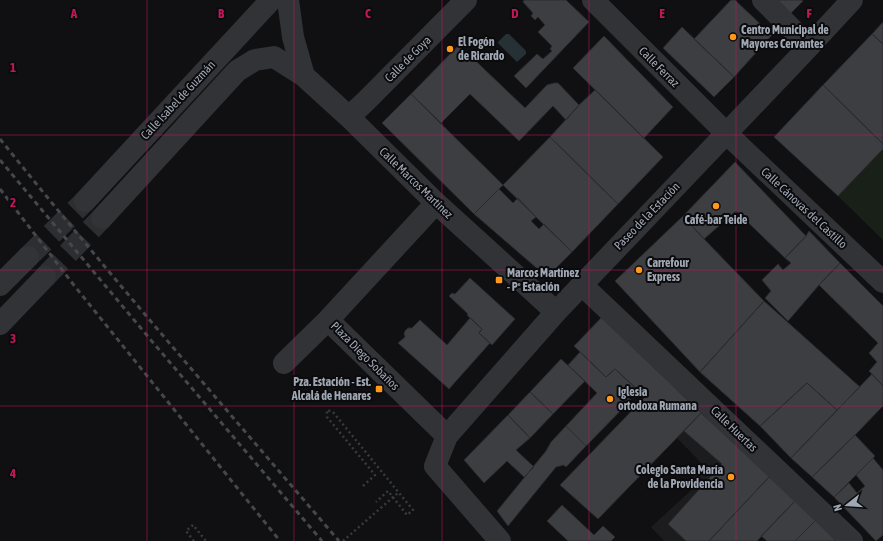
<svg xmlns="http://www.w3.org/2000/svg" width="883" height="541" font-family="'Asap Condensed',sans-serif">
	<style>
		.built { fill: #1c1c1f }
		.green { fill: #182018 }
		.water { fill: #263136 }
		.building { fill: #3c3e42; stroke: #2a2a2e }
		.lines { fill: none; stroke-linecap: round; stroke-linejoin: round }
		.street-tunnel { stroke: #2d2e32; stroke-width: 22; stroke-dasharray: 22 11; stroke-linecap: butt }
		.path { stroke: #373a3e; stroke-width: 2.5; stroke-dasharray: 2 3; stroke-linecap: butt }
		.street { stroke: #313337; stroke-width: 22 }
		.rail { stroke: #44474c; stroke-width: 3; stroke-dasharray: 5 4; stroke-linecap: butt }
		.path-bridge { stroke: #373a3e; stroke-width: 2.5; stroke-dasharray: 2 3; stroke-linecap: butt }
		.grid { fill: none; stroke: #c2185b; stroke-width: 1; stroke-opacity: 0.55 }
		.poi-dot { fill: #ff981b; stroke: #0b0b0d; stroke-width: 1.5 }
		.labels { text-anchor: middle; stroke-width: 4; stroke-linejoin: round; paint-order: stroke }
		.poi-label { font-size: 12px; font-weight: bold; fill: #a0a8b4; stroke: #0b0b0d; text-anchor: start }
		.street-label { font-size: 12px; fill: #a0a8b4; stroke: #0b0b0d }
		.grid-label { font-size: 13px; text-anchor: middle; font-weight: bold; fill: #c2185b; stroke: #0b0b0d; stroke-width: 4; stroke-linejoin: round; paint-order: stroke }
	</style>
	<rect width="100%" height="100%" fill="#101012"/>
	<path class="built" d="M701 413 770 476 709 541H664L651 527 698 484 692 478 704 466 677 438Z"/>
	<path class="green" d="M883 149V240L838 196Z"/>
	<path class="water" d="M506 34H509L526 51V54L517 62 498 43V42Z"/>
	<path class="building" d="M524 0H566L589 22 526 88 514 76 537 54 543 59 552 51 550 49 552 46 538 32 545 25 538 17 535 20 531 16 533 13 523 2Z
		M731 0H735L772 35 734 77 694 39Z
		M774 0H801L803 1 789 15Z
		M883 22V44L872 34Z
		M682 27 734 77 714 97 663 48Z
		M872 34 883 44V144L823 85Z
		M604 36 673 107 644 138 573 68Z
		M459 45 525 108 547 85 554 83H558L579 105 566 120 553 106 519 141 470 94 441 123 411 94Z
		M823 85 883 144V149L838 196 774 137Z
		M595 90 663 157 618 204 550 137 579 105Z
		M411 94 503 185 474 214 382 123Z
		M550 137 618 204 572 252 503 185Z
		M735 162 806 236 785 258 736 211 704 239 683 216Z
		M499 189 513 203 518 198 536 217 531 221 539 229 544 224 572 252 547 277 474 214Z
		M683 216 704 239 764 301 700 372 615 281Z
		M809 231 840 263 819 285 788 321 765 298 771 291 762 280 778 264 783 270 791 263 785 258 806 236Z
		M840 263 883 306V386L869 371 877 362 869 353 878 343 819 285Z
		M470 278 515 319 492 345 479 333 482 329 467 315 468 314 449 296 452 293 455 294Z
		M764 301 860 387 837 410 807 383 760 426 700 372Z
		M602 317 701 413 598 519 560 485 645 397 615 369 606 377 574 346Z
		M470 318 482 329 479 333 490 343 449 389 398 343 405 337 404 334 405 331 408 328H412L420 320 447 345Z
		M580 352 606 377 615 369 636 388 627 397 631 400 586 446 566 426 597 393 568 365Z
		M561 359 585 381 553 414 530 392Z
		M872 374 883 386V406L855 435 812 477 791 458Z
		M807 383 837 410 791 458 760 426Z
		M530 392 553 414 530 438 508 415Z
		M701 413 770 476 709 541H686L668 524 722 464 684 431Z
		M508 415 530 438 516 450 534 467 524 477 507 461 484 483 464 460Z
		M566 426 586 446 566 467 564 465 556 467 508 526 497 511 546 451 551 442Z
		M855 435 875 456 834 497 812 477Z
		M873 458 883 470V535L876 541 834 497 849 483 857 493 865 486 856 475Z
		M770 476 795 501 757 541H709Z
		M795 501 816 520 795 541H767L761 536Z
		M562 505 594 535 603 526 615 537 611 541H568L547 521Z
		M816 520 836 541H795Z"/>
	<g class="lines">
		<path class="street-tunnel" d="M28 257 85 201
			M45 277 102 218"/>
		<path class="path" d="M363 486 375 475 327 417V410L333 412 413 510 407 515 388 491 376 502
			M194 541 186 531 193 525 206 541"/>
		<path class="street" d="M288 0 293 37 304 76
			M593 0 726 133 883 282
			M763 0 809 46
			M349 117 368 99 466 0
			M85 201 271 0
			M102 218 237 71 255 60 274 57 304 76 349 117 436 203 556 312
			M0 285 28 257
			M582 285 852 541
			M328 320 447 436
			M0 324 45 277
			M284 363 328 320 436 203
			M500 541 435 466 447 436 556 312 803 53 852 0"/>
		<path class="rail" d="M0 139C110 276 225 408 339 541
			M0 160 150 339 322 541
			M0 189 73 284 280 541"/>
		<path class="path-bridge" d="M343 541 399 492"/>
	</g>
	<path class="grid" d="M147 0V541M294 0V541M442 0V541M589 0V541M736 0V541M0 135H883M0 270H883M0 406H883"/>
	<g class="poi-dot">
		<circle cx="733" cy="37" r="4"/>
		<circle cx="450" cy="49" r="4"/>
		<circle cx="716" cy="206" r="4"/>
		<circle cx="639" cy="270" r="4"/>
		<rect x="495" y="276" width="8" height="8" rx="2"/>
		<rect x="375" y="385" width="8" height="8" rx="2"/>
		<circle cx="610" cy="399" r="4"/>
		<circle cx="731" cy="477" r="4"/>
	</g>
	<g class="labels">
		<g class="poi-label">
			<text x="741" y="34">Centro Municipal de<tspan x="741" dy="14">Mayores Cervantes</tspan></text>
			<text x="458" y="46">El Fogón<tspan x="458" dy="14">de Ricardo</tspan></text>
			<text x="716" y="224" text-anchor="middle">Café-bar Teide</text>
			<text x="647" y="267">Carrefour<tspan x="647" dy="14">Express</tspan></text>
			<text x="507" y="277">Marcos Martínez<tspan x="507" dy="14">- Pº Estación</tspan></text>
			<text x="371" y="386" text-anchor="end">Pza. Estación - Est.<tspan x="371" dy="14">Alcalá de Henares</tspan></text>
			<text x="618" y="396">Iglesia<tspan x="618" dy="14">ortodoxa Rumana</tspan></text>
			<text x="723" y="474" text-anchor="end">Colegio Santa María<tspan x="723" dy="14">de la Providencia</tspan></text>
		</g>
		<g class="street-label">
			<text transform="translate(408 59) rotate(-45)" y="4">Calle de Goya</text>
			<text transform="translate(659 67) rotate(45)" y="4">Calle Ferraz</text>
			<text transform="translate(178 100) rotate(-47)" y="4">Calle Isabel de Guzmán</text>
			<text transform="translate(416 183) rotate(44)" y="4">Calle Marcos Martínez</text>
			<text transform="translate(804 208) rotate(43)" y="4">Calle Cánovas del Castillo</text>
			<text transform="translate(647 216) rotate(-46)" y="4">Paseo de la Estación</text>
			<text transform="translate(365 356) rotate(45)" y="4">Plaza Diego Sobaños</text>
			<text transform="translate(734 429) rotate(44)" y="4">Calle Huertas</text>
		</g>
	</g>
	<g class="grid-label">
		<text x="74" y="18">A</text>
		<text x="221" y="18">B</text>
		<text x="368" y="18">C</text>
		<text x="515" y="18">D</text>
		<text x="662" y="18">E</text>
		<text x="809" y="18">F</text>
		<text x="13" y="72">1</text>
		<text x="13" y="207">2</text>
		<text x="13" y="343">3</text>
		<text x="13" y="478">4</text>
	</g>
	<g transform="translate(847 505) rotate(253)" stroke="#0b0b0d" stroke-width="3" paint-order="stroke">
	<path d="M0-3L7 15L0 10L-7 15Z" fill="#a0a8b4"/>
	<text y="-6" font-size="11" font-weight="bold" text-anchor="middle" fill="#a0a8b4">N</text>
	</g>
</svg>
